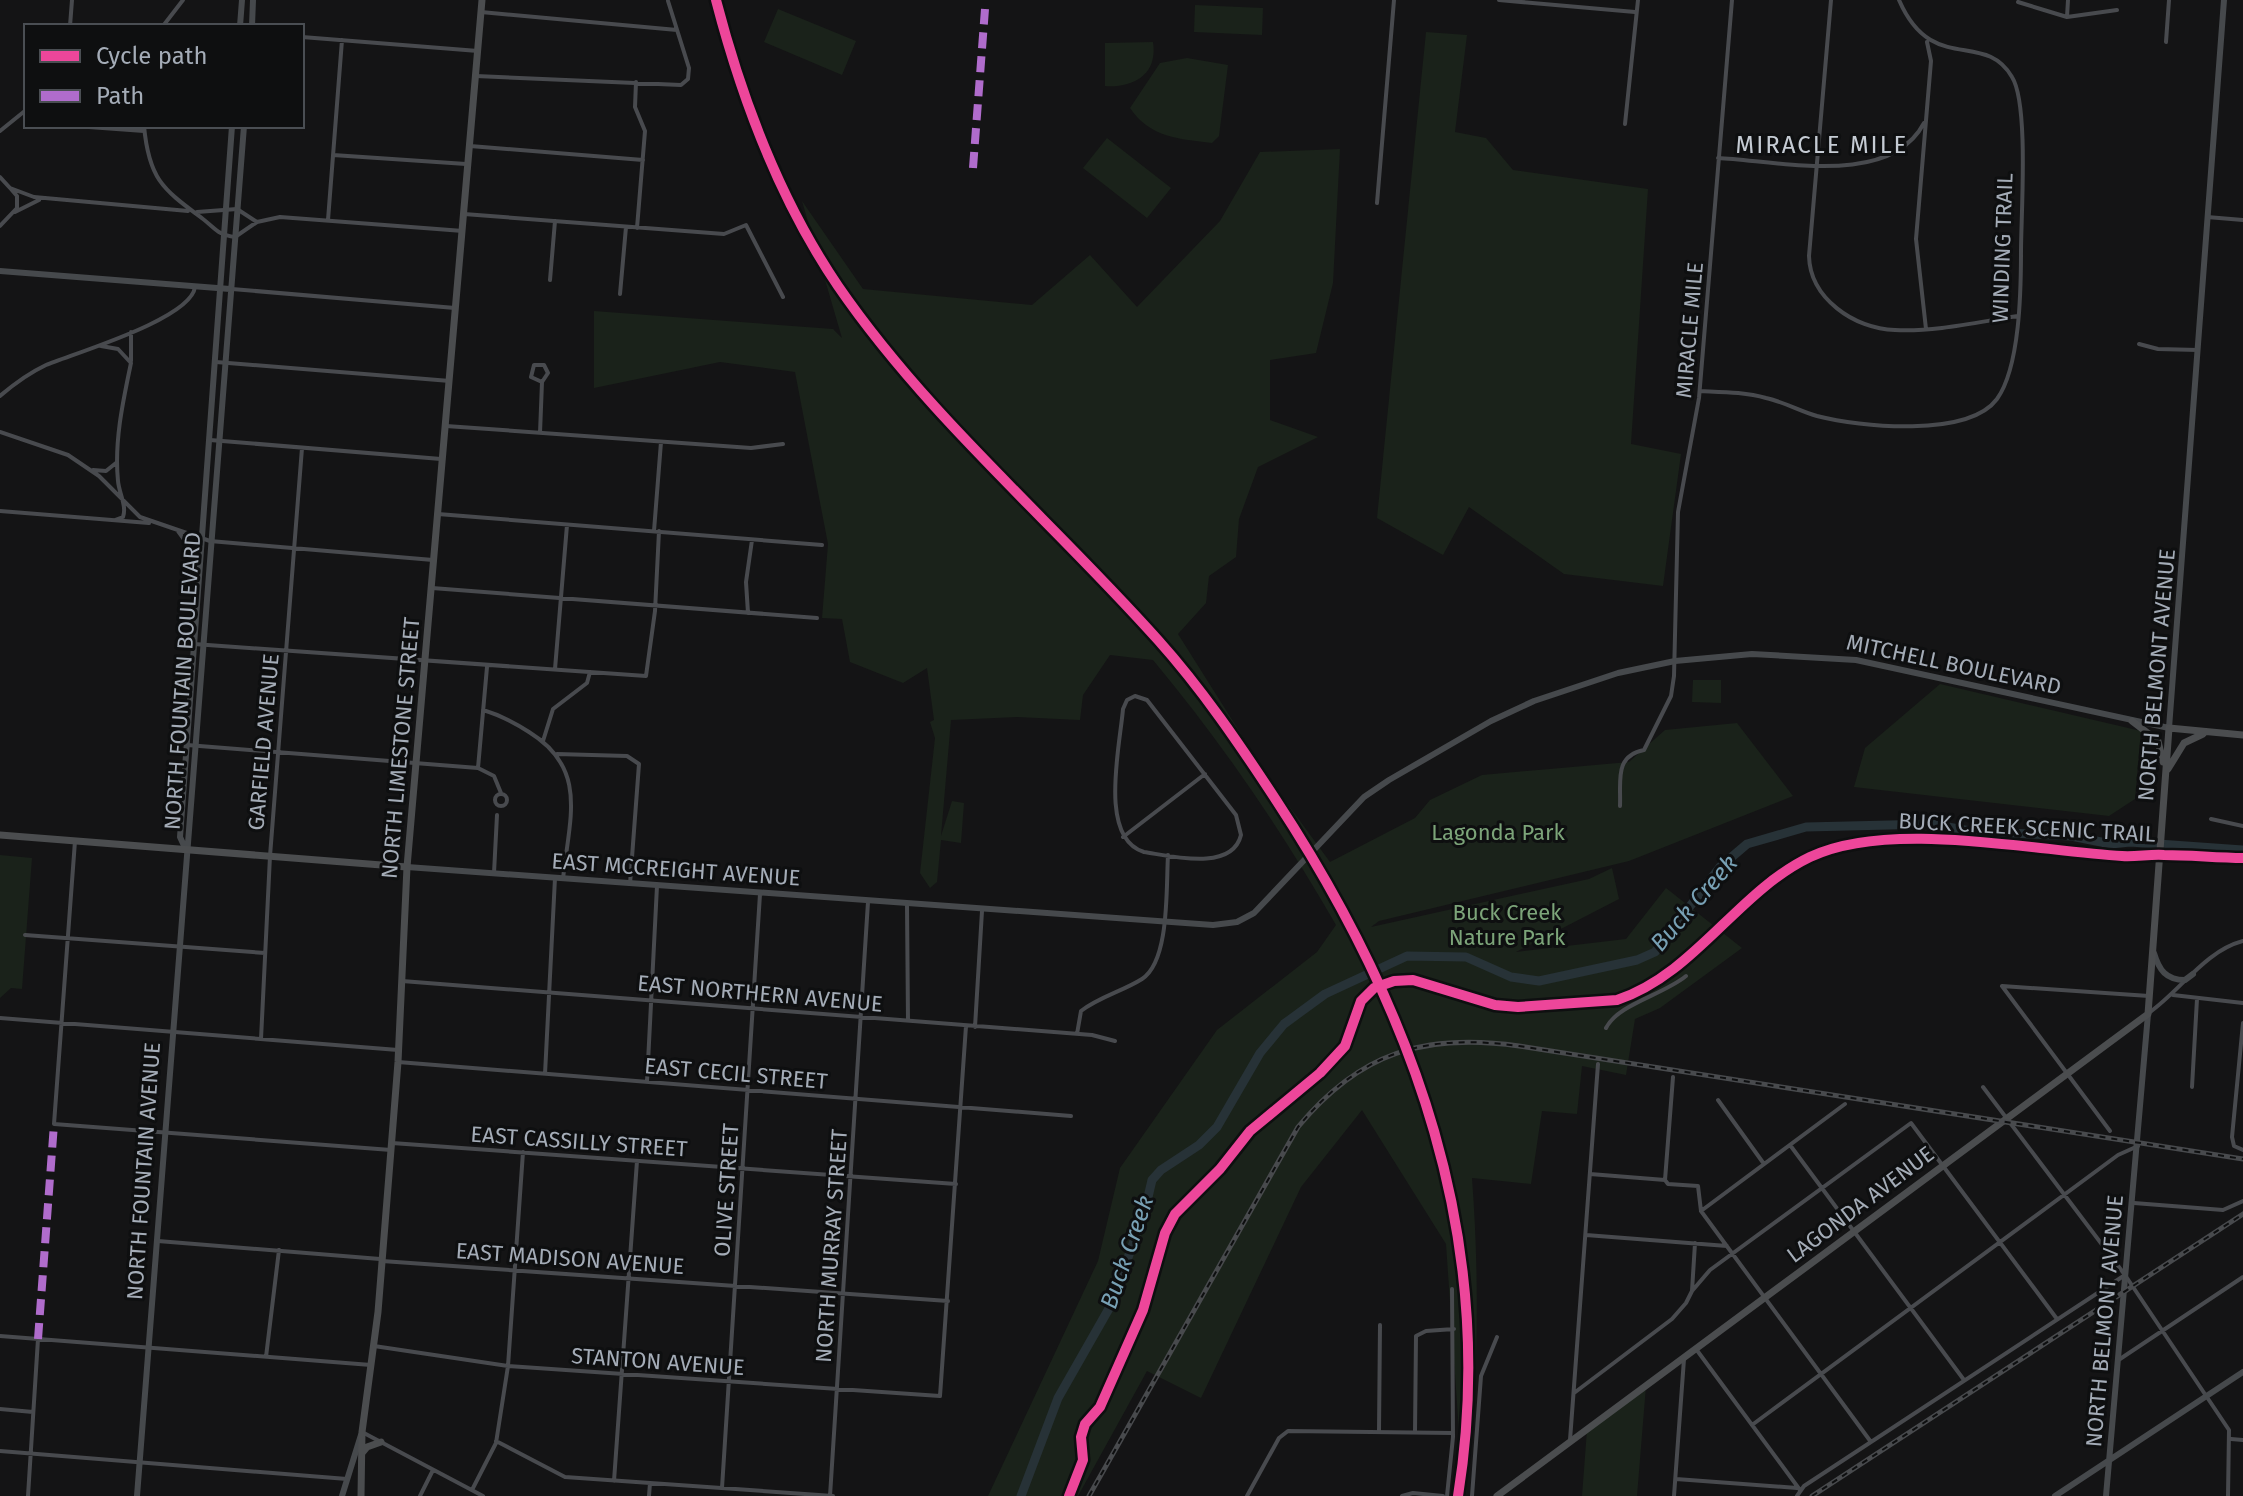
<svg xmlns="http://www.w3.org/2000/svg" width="2243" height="1496" font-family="'Fira Sans',sans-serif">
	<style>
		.green { fill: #1a221a }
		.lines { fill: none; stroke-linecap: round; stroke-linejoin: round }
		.river { stroke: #273237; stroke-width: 9 }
		.street { stroke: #484a4e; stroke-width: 4 }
		.secondary { stroke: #46494c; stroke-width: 6 }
		.primary { stroke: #4b4d4f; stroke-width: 7 }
		.rail-casing { stroke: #484a4d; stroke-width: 5 }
		.rail { stroke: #0e0f10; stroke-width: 2; stroke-dasharray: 6; stroke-linecap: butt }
		.quiet { stroke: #b06ccc; stroke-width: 8; stroke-dasharray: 16 8; stroke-linecap: butt }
		.cycleway-casing { stroke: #0e0f10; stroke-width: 15 }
		.cycleway { stroke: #ed469a; stroke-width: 10 }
		.labels { text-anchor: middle; stroke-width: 6; stroke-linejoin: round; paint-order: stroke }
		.street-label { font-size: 22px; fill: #a4acb7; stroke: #0e0f10 }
		.park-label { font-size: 22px; fill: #7ca479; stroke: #0e0f10 }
		.neighbourhood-label { font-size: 24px; letter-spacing: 2px; fill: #c5cbd3; stroke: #0e0f10 }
		.water-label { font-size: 24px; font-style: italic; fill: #78a1b5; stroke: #0e0f10 }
	</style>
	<rect width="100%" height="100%" fill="#141415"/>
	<path class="green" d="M1195 5 1263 8 1262 35 1194 32Z
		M778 9 856 41 842 75 764 42Z
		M1426 32 1467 35 1455 132 1486 138 1513 170 1648 189 1631 444 1681 454 1663 586 1564 574 1469 507 1443 555 1377 518Z
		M1153 42C1158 74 1134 88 1105 86V43Z
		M1187 58 1228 65 1219 136 1212 143C1180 139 1150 138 1130 108L1160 63Z
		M1107 138 1171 188 1147 218 1083 168Z
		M1340 149 1333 283 1316 353 1270 360V420L1318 437 1258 467 1239 519 1236 557 1209 576 1206 603 1178 634 1270 780 1330 862 1415 818 1430 800 1482 775 1629 762 1665 730 1737 723 1793 796 1629 861 1379 921 1371 927 1589 879 1612 868 1619 899 1516 952 1626 939 1666 888 1742 948 1660 1008 1635 1019 1626 1075 1582 1066 1577 1114 1542 1111 1531 1184 1472 1178C1480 1284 1478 1390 1466 1496H1452L1459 1432 1446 1244 1362 1110 1301 1187 1201 1398 1147 1371 1078 1496H988L1098 1261 1120 1168 1217 1030 1317 952 1336 925C1282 831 1223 744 1153 660L1110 655 1083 695 1080 720 1017 717 951 720 941 836 952 801 964 803 961 843 941 840 937 882 930 888 920 873 935 738 930 722 934 720 927 668 903 683 850 662 842 619 822 618 828 544 795 372 720 362 594 388V311L833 329 842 338 802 201 863 289 1032 305 1090 255 1137 307 1220 221 1260 152Z
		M1693 680H1721V703L1692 702Z
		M1940 684 2141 731 2135 799 2109 816 1854 787 1865 748Z
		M0 855 32 858 22 989 11 988 0 998Z
		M1646 1386 1637 1496H1582L1587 1430Z"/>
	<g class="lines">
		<path class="river" d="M1021 1496 1058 1398 1111 1305 1145 1210 1152 1180 1161 1170 1199 1145 1217 1127 1260 1053 1284 1024 1325 994 1407 956 1466 957 1511 977 1539 981 1637 960 1655 952 1720 867 1747 844 1806 827 1931 824 1970 831 2071 836 2111 844 2130 842 2243 850"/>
		<path class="street" d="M1499 0 1635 12
			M1831 0 1809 256C1810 298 1854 329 1895 330 1935 332 1978 322 2018 316
			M2018 2 2067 17 2117 10
			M481 12 677 30
			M2067 17 2068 0
			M70 26 72 0
			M163 26 183 0
			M302 37 478 51
			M2166 42 2169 0
			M476 76 681 85 688 79 689 68 668 1
			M636 82 635 107 645 131 637 228
			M1625 124 1638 0
			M75 126 144 131
			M144 126C149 180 163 189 203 219 216 229 218 235 235 237L257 222 280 217 463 231
			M0 131 26 110
			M470 146 643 160
			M333 155 466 164
			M1718 158C1779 161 1890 188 1924 123
			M0 177 10 188 34 197 188 211
			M1377 203 1394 0
			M15 212 39 200
			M197 212 237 209 257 222
			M464 214 724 234 746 225 783 297
			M2207 217 2243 220
			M328 220 342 40
			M0 226 17 208V196L11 189
			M550 280 555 221
			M232 289 455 308
			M620 294 626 227
			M1926 329 1916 239 1931 61 1927 42
			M2139 344 2158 349 2198 350
			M101 346 118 349 131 363C123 401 114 442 118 481 119 493 127 506 123 517L115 520
			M131 361V332
			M216 362 450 381
			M1700 391C1722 392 1745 392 1766 398 1784 402 1800 411 1817 416 1860 427 1968 438 1997 399 2020 367 2021 290 2021 251 2021 215 2029 104 2012 77 1984 29 1932 76 1899 0
			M0 396C14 384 29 373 46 365 75 353 191 319 195 287
			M446 426 751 448 783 444
			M0 432 68 455 99 476 140 517 210 541 433 560
			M540 433 542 382 548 373 544 365H534L531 377 542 382
			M210 440 441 459
			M93 470 106 471 116 463
			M0 511 149 523
			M438 514 822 545
			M178 531 198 559
			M654 531 661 442
			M432 588 817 618
			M748 613 746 582 752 540
			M194 644 646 676 655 611 659 531
			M555 669 567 525
			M1135 696 1147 700 1236 815 1241 835C1232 872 1171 856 1144 852 1098 838 1120 746 1123 709L1127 700Z
			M483 710C500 715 515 723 529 732 589 769 569 819 563 879
			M543 741 553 709 587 683 590 672
			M187 745 478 768 494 776 501 793
			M557 754 627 756 639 764 630 884
			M478 768 487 667
			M495 800a6 6 0 1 1 12 0a6 6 0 1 1-12 0Z
			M1620 806C1621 781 1614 756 1644 750L1671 696 1674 676 1678 512 1699 398 1732 0
			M2211 819 2243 826
			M1123 837 1205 774
			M75 841 54 1124 391 1150
			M494 873 497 815
			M907 905 908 1021
			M25 935 265 953
			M402 981 1092 1035 1115 1041
			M2002 986 2110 1131
			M2002 986 2149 996
			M2173 995 2243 1003
			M2150 1012C2181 990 2205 951 2243 941
			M0 1018 398 1050
			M2243 1023 2232 1137 2234 1146 2243 1150
			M975 1027 982 911
			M1606 1028C1618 1004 1663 995 1686 976
			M1077 1034 1081 1011C1099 997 1123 991 1142 979 1170 961 1166 887 1168 855
			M261 1039 270 856 302 448
			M398 1062 1071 1116
			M545 1074 555 878
			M647 1082 657 886
			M1983 1087 2125 1275 2229 1430 2228 1496
			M2192 1087 2197 999
			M1718 1100 1764 1164
			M392 1143 956 1184
			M1790 1145 1964 1380
			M1590 1174 1665 1180 1668 1184 1698 1186 1701 1211 1871 1442
			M1665 1180 1673 1077
			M2134 1203 2223 1210 2243 1201
			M1701 1211 1845 1104
			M1586 1235 1727 1246
			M158 1241 380 1259
			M382 1261 948 1301
			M1692 1291 1710 1270 1911 1123 2057 1319
			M0 1336 371 1365
			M374 1346 508 1366 940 1396 966 1026
			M1696 1349 1800 1490
			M266 1357 279 1250
			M2120 1359 2243 1277
			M1574 1393 1672 1319 1686 1303 1692 1291 1695 1243
			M0 1409 33 1412
			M1752 1425 2118 1155 2138 1146
			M1379 1431 1380 1325
			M362 1432 483 1496
			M1415 1432 1416 1336 1426 1331 1454 1329
			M2231 1439 2243 1440
			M1570 1440 1598 1064
			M496 1441 565 1477 833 1496
			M0 1451 347 1479
			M1676 1479 1797 1488
			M614 1481 637 1161
			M722 1488 760 894
			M472 1490 496 1443 508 1366 523 1152
			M28 1496 38 1339
			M420 1496 433 1470
			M649 1496 650 1483
			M830 1496 868 902
			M1247 1496 1279 1438 1288 1431 1453 1433
			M1402 1496 1413 1493 1443 1496
			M1447 1496 1453 1437 1452 1289
			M1472 1496 1481 1376 1497 1337
			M1674 1496 1684 1359
			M1797 1496 1804 1486 2125 1275"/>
		<path class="secondary" d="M240 26 242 0
			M252 26 253 0
			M0 271 230 289
			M186 850 180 837 232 126
			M407 867 1213 925 1237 922 1254 913 1364 797 1389 780 1491 721 1534 701 1618 673 1675 661 1752 654 1856 660 2169 728 2224 0
			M2154 953C2159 970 2166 980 2185 980L2193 974
			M137 1496 244 126
			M342 1496 361 1435
			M2055 1496 2243 1372
			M2106 1496 2148 1014"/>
		<path class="primary" d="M2132 721 2158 741 2163 762
			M2168 769 2184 743 2203 734
			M0 835 407 867
			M362 1453 367 1447 381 1442
			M361 1496 362 1432 378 1312 398 1062 407 867 482 0
			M1497 1496 2148 1014 2169 728 2243 735"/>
		<defs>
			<path id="rail" d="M1089 1496 1298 1127C1360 1052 1424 1033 1519 1046L2243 1159
				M1812 1496 2243 1214"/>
		</defs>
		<use href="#rail" class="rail-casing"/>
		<use href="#rail" class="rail"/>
		<path class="quiet" d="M973 168 985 9
			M38 1339 54 1124"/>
		<defs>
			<path id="cycleway" d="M716 0C742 100 779 199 838 286 928 417 1052 521 1158 640 1202 689 1240 745 1276 800 1414 1010 1499 1242 1458 1496
				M1069 1496 1083 1460 1081 1437 1085 1424 1100 1407 1143 1310 1165 1233 1175 1214 1220 1169 1250 1131 1320 1073 1345 1046 1361 1001 1374 988 1394 981 1413 980 1495 1005 1518 1007 1617 1000C1695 974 1737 892 1810 857 1889 819 2035 851 2122 856 2136 857 2150 854 2164 855 2191 855 2217 858 2243 858"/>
		</defs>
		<use href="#cycleway" class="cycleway-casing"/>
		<use href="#cycleway" class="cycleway"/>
	</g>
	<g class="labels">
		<g class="street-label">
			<text transform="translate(2002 248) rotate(-88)" y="8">WINDING TRAIL</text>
			<text transform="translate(1689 330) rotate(-85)" y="8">MIRACLE MILE</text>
			<text transform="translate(1954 664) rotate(12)" y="8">MITCHELL BOULEVARD</text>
			<text transform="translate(2156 675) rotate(-85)" y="8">NORTH BELMONT AVENUE</text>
			<text transform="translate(182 681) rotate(-86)" y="8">NORTH FOUNTAIN BOULEVARD</text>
			<text transform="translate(263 742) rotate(-85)" y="8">GARFIELD AVENUE</text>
			<text transform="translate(400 748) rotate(-85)" y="8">NORTH LIMESTONE STREET</text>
			<text transform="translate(2027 827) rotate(3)" y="8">BUCK CREEK SCENIC TRAIL</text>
			<text transform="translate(676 869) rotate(4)" y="8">EAST MCCREIGHT AVENUE</text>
			<text transform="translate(760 993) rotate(5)" y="8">EAST NORTHERN AVENUE</text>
			<text transform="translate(736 1073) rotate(5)" y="8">EAST CECIL STREET</text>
			<text transform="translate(579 1141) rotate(4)" y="8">EAST CASSILLY STREET</text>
			<text transform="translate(143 1171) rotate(-86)" y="8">NORTH FOUNTAIN AVENUE</text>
			<text transform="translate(726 1190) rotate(-86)" y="8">OLIVE STREET</text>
			<text transform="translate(1860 1204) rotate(-37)" y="8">LAGONDA AVENUE</text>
			<text transform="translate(831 1246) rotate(-86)" y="8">NORTH MURRAY STREET</text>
			<text transform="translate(570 1258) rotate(4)" y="8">EAST MADISON AVENUE</text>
			<text transform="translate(2104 1321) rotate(-85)" y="8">NORTH BELMONT AVENUE</text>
			<text transform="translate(658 1361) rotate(4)" y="8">STANTON AVENUE</text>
		</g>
		<g class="park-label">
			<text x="1498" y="840">Lagonda Park</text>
			<text x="1507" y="920">Buck Creek<tspan x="1507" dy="25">Nature Park</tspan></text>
		</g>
		<g class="neighbourhood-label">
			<text x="1822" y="153">MIRACLE MILE</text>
		</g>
		<g class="water-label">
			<text transform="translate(1694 903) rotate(-49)" y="8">Buck Creek</text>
			<text transform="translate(1127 1252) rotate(-71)" y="8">Buck Creek</text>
		</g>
	</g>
	<rect x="24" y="24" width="280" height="104" fill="#0e0f10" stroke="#4a4e53" stroke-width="2"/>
	<rect x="40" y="50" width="40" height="12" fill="#ed469a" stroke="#4a4e53" stroke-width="2"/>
	<text x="96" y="64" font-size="24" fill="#a4acb7">Cycle path</text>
	<rect x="40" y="90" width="40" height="12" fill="#b06ccc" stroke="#4a4e53" stroke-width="2"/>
	<text x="96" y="104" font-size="24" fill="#a4acb7">Path</text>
</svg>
